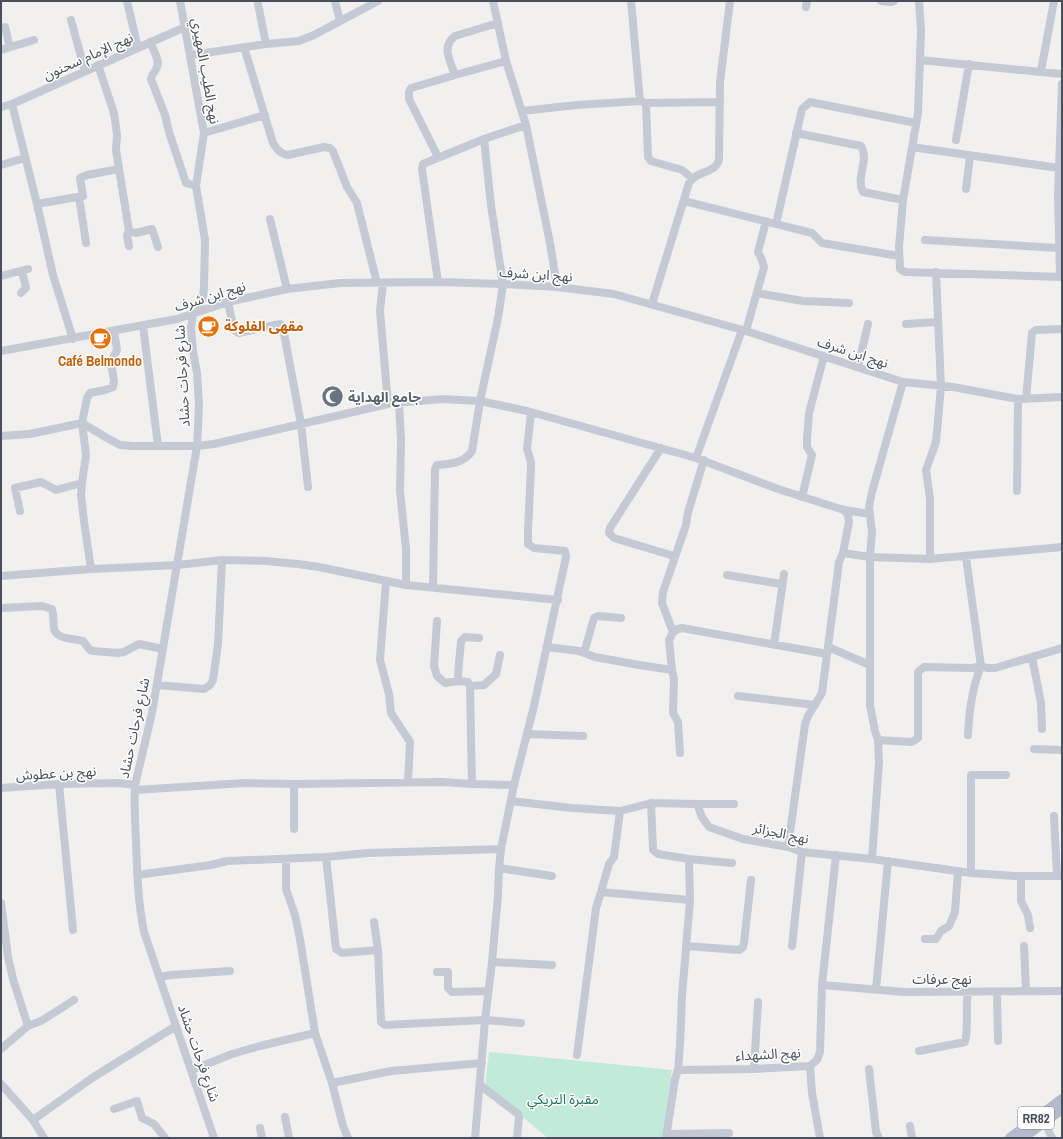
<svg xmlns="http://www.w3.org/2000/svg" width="1063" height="1139" font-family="'Archivo Narrow','Noto Sans Arabic',sans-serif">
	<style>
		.green { fill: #c2ead9 }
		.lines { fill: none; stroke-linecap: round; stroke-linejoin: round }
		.minor { stroke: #c4c9d3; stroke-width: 8 }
		.major { stroke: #b2bacb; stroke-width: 10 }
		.labels { text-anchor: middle; stroke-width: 3; stroke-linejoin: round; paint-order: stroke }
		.shield { fill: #fff; stroke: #80848c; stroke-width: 1 }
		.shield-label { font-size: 13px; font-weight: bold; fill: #494f5b }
		.street-label { font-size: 14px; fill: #494f5b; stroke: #fff }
		.food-label { font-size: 14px; font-weight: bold; fill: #c56008; stroke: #fff; text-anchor: start }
		.worship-label { font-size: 14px; font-weight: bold; fill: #5b616d; stroke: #fff; text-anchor: start }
		.park-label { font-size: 14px; fill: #21755a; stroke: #fff }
	</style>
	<rect width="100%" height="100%" fill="#f1f0ef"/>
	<path class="green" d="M489 1052 672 1070 663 1138H548L485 1086Z"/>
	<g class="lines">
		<path class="minor" d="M127 1 138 48
			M180 1 204 133 196 186 205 240 204 287 203 297 198 311
			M335 1 340 21
			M493 1 506 61 526 125 550 243 557 287
			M631 1 640 101
			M881 1 891 2 894 1
			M919 1 921 31 918 113 903 200 899 247 900 269 905 272 1062 277
			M258 4 266 44
			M806 7 807 1
			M71 20 85 71
			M5 27 10 47
			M150 42C153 49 160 60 157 67 155 72 152 73 151 79L165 115 169 132 186 183 196 186
			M244 47 273 143C277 149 280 154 288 155L324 147 330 148 333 151 347 187 357 203 377 283
			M1 50 34 40
			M191 55 266 44 299 41 314 35 378 1
			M920 60 1062 74
			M98 65 114 113 117 135 116 150 129 231 136 233 152 229 158 247
			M1041 71 1054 1
			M455 75C450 60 441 47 455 36L498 23
			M646 103 648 157 651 161 682 170 692 178
			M12 104 37 204
			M1 107 12 104 185 27
			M522 111 577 105 640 101 646 103 720 102
			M204 133 265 115
			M796 133 861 146C870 161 855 177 863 192L903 200
			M484 139 491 205 503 284 498 318 480 401 527 411 696 458 778 489 844 510 870 514
			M956 140 969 64
			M912 147 1059 168
			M438 157 409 99V92L411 88 455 75 506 61
			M1 165 25 158
			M966 189 970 156
			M79 197 86 243
			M684 201 812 233 822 243 899 256
			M270 219 287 289
			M776 224 802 109 810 102 916 123
			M925 240 1059 248
			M129 246 127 235 129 231
			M1 276 28 269
			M1060 276 1058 195 1062 84
			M438 282 422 169 423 164 484 139 526 125
			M383 283 380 311 388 404 214 444 197 446H132L120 445 107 438 82 423 86 455 82 483 81 495 84 521 91 569 178 565 222 560 266 561 298 564 319 567 406 585V549L400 491 401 440 399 403
			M21 293 26 288 22 271
			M757 293 803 301 849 303
			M228 302 234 330 239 333 280 324 283 328 301 424 308 487
			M652 304 689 183C697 170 715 174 719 160L720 82 730 1
			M193 314 191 328 193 351 197 373 199 406 197 446 152 713 135 785C134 804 135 822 136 841 137 872 138 902 144 932L214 1138
			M906 324 937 322
			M143 326 158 446
			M746 331 764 267 762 260 758 252 766 221
			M73 339 53 275 37 204 83 196 80 178 87 175 119 169
			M1 351 177 319 228 302 287 289 340 283 438 282 503 284 557 287 614 294 746 331 903 382 953 387 1018 399 1062 397
			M858 367 868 324
			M1026 399 1032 333 1036 330 1062 329
			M394 403 443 399 480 401 472 451C464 463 451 464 437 465L435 469 433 587
			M1 436 30 434 82 423 87 398 90 393 105 390 113 387 114 381 111 362 117 350 114 331
			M661 448 610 528 609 533 614 538 674 556
			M696 458 742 330
			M1017 491 1018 399
			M802 497 812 455 807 447V440L809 413 824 356
			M20 511 15 488 41 482 56 490 82 483
			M843 553 870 557 930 559 1062 547
			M966 557 981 666C972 688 969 711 968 735
			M930 559V499L926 470 936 442 941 387 936 272
			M727 575 781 584
			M1 576 91 569
			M386 581 380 660 389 694 391 713 410 742 408 782
			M406 585 558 600
			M1 608 42 606 52 609C54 616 53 622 54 629 57 640 74 638 83 641L90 650 94 651 118 653 124 652 139 644 163 649
			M437 621 434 666 437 676 445 683 459 681 468 682 470 686 472 784
			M673 632 662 603 663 592 686 525 688 512 704 460
			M774 645 784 574
			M547 647 579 651 595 657 639 665 672 670
			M828 647 870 665
			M584 653 594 618 598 616 621 618
			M1032 657 1041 703 1042 729
			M459 681 458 675 461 641 465 637 479 638
			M157 685 204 689 210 685 213 680 218 644 222 560
			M470 686 484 685 496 674 500 655
			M738 696 815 705
			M527 734 583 736
			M878 740 912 742 918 738V672L924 667 973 668 981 666 987 668H995L1062 648
			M1034 749 1062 750
			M680 753 678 722 673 713 674 679 672 670 669 640 673 632 678 629 682 628 827 654
			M59 784 73 930
			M1 788 59 784 119 783 135 785
			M135 790 244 783 294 784 442 782 472 784 514 785
			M511 801 572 808 620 811 651 803 697 804 702 817 709 827 743 839 788 847 802 852 872 859 971 873 1015 876H1062
			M651 803 653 850 658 854 689 859 690 900
			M697 804H734
			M1054 816 1057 876
			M294 829V784
			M788 847 805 724 808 716 822 693 839 562 843 553 849 522 848 515 844 510
			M326 857 336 949 342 953 378 950
			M286 859V889L295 915 300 939 315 1033 332 1083 343 1126 348 1138
			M689 859 732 863
			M872 859 879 762 878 740 875 731 870 705V557L872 532 869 507 872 492 903 382
			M499 868 552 876
			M971 873V775H1006
			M137 875 211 865 227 861 326 857 368 853 501 849
			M1021 876V901L1028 915 1030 928
			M601 892 609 864 614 857 620 811
			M1 903 8 957 13 979 28 1026
			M374 922 378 950 381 1022 385 1025 485 1020 521 1023
			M925 939H936L941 931 949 926 955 912 958 871
			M686 946 739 950 743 947 744 943 751 880
			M792 946 802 852
			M1024 946 1026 991
			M492 962 552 965
			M437 972H448V988L452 992 488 991
			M159 977 171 975 230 971
			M822 985 904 992 1062 991
			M876 989 888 861
			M997 993 998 1041
			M1 1049 28 1026 41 1021 74 1000
			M919 1051 965 1042C969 1026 965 1009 968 993
			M577 1055 596 908 601 892 690 900 682 996 680 1045 678 1070
			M810 1066 812 1093 820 1138
			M754 1069 758 1002
			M869 1069 876 1132 879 1138
			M192 1070 232 1054 260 1046 315 1033
			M332 1083 391 1071 482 1063
			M1 1084 33 1120 44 1138
			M480 1085 518 1114 519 1117 517 1138
			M114 1109 137 1101 142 1118 154 1124 165 1138
			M285 1117 289 1138
			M1042 1117 1052 1138
			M33 1120 92 1078 176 1026
			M910 1126 912 1138
			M260 1128 262 1138
			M667 1134 729 1133
			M475 1138 485 1020 492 962 498 896 499 868 501 849 514 785 534 706 566 557 565 551 534 548 528 544V531L531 467V462L527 449 531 413
			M666 1138 675 1079 678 1070 754 1069 810 1066 817 1060 820 1052 822 985 836 855"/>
		<path class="major" d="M1010 1138 1062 1099
			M1023 1138 1062 1109"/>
	</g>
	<defs>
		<symbol id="cafe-disc" viewBox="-11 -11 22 22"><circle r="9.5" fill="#e8710a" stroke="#fff"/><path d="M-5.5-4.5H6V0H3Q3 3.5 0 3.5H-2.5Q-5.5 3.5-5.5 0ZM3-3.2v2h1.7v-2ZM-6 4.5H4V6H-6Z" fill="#fff"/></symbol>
		<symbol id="mosque-disc" viewBox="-11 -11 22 22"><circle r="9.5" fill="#6b7280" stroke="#fff"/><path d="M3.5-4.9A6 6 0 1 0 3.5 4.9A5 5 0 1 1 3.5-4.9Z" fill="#fff"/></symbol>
	</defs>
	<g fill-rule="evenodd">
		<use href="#cafe-disc" x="196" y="314" width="25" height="25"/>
		<use href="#cafe-disc" x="88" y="326" width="25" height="25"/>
		<use href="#mosque-disc" x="320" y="384" width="25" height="25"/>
	</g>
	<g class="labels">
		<rect class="shield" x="1018" y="1107" width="36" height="22" rx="3"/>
		<g class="shield-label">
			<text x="1036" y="1123">RR82</text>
		</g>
		<g class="street-label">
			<text transform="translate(88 56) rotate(-24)" y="5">نهج الإمام سحنون</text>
			<text transform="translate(206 71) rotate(80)" y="5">نهج الطيب المهيري</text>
			<text transform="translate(536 274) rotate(4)" y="5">نهج ابن شرف</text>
			<text transform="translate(210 296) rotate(-17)" y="5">نهج ابن شرف</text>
			<text transform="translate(853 352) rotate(18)" y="5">نهج ابن شرف</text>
			<text transform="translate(182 376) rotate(-93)" y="5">شارع فرحات حشاد</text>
			<text transform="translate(134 728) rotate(-78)" y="5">شارع فرحات حشاد</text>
			<text transform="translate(56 773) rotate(-3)" y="5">نهج بن عطوش</text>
			<text transform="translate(781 833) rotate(12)" y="5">نهج الجزائر</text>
			<text x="942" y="984">نهج عرفات</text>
			<text transform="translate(199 1053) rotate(71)" y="5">شارع فرحات حشاد</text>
			<text transform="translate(768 1054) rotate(-3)" y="5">نهج الشهداء</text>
		</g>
		<g class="food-label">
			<text x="224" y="331">مقهى الفلوكة</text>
			<text x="100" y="366" text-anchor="middle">Café Belmondo</text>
		</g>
		<g class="worship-label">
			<text x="348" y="402">جامع الهداية</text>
		</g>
		<g class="park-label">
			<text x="563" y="1104">مقبرة التريكي</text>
		</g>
	</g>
	<rect width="1063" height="1139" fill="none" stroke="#494f5b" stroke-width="4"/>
</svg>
